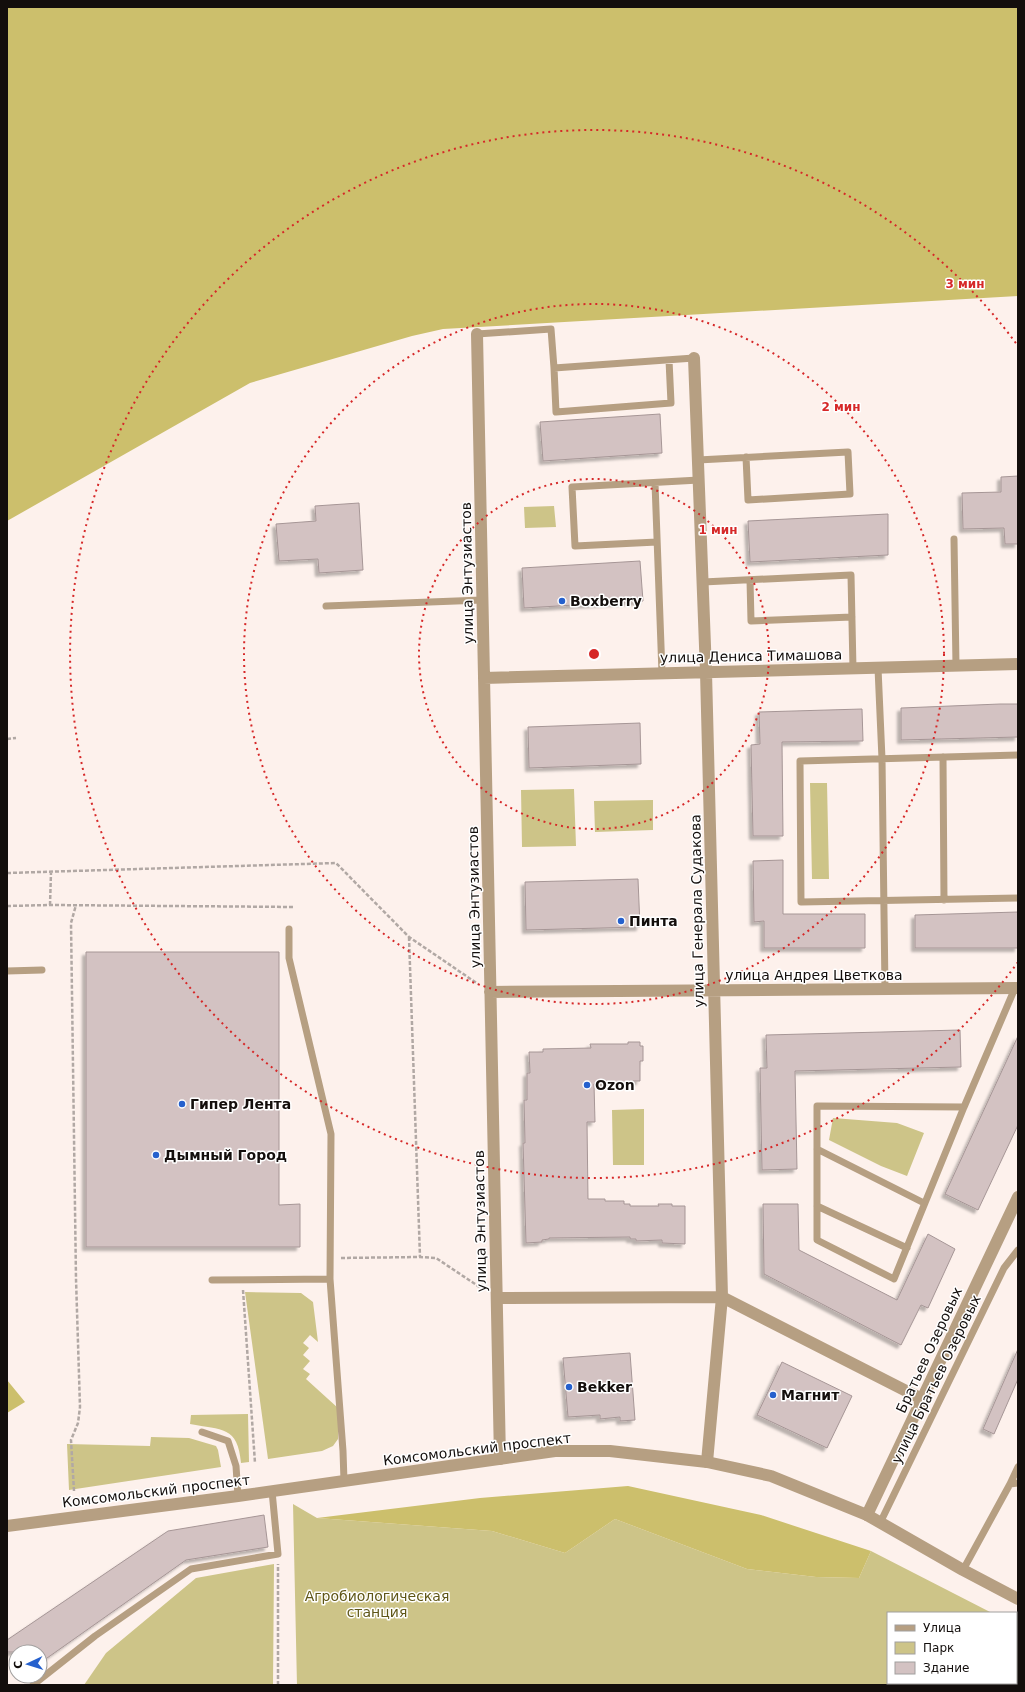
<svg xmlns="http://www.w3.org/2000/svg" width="1025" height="1692" font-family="'DejaVu Sans',sans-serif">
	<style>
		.green { fill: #cdc488 }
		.forest { fill: #ccbf6c }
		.building { fill: #d3c2c2; stroke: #a69696; filter: url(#shadow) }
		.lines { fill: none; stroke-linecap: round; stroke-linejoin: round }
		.path { stroke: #b1a8a4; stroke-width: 2.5; stroke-dasharray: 4 2; stroke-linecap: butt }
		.service { stroke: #b69f82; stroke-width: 7 }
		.minor { stroke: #b69f82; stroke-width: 12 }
		.tertiary { stroke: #b69f82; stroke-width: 12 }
		.ring { fill: none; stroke: #d62828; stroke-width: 2; stroke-dasharray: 2 4 }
		.poi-dot { fill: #2560cd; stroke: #fff; stroke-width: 1.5 }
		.labels { text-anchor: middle; stroke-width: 3; stroke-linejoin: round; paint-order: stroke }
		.street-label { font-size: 14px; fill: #130e0c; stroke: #fff }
		.poi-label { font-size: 14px; font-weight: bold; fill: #130e0c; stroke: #fff; text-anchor: start }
		.park-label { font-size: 14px; fill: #5f5617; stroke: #fff }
		.centre { fill: #d62828; stroke: #fff; stroke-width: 2 }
		.ring-label { font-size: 12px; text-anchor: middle; font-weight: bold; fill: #d62828; stroke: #fff; stroke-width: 3; stroke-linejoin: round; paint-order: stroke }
	</style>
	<defs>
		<filter id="shadow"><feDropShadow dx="-3.5" dy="3.5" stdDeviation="1" flood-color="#0004"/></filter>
	</defs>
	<rect width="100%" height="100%" fill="#fdf1ec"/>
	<path class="green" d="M554 506 556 527 525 528 524 507Z
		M810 783H827L829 879H812Z
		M574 789 576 846 522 847 521 790Z
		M653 800V830L595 832 594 801Z
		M644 1109V1165H613L612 1110Z
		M833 1118 897 1123 924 1133 907 1176 881 1166 829 1140Z
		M245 1292 301 1293 313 1302 318 1342 310 1335 303 1343 309 1348 303 1355 310 1361 303 1369 310 1374 306 1379 338 1408V1439L333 1446 322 1451 268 1459Z
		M248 1414 249 1462 241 1463C238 1426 222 1430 190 1424L191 1415Z
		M151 1437 189 1438 216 1446 218 1450 221 1467 69 1490 67 1444 150 1446Z
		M293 1504 317 1518 492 1531 565 1553 615 1519 747 1569 816 1577 859 1578 871 1551 992 1613H888V1683H1016V1625L1018 1626V1685H297Z
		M274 1564 273 1685H84L106 1653 196 1578Z"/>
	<path class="forest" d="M7 7H1018V296L443 329 412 336 250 383 7 521Z
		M7 1380 25 1402 7 1413Z
		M628 1486 761 1515 871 1551 859 1578 816 1577 747 1569 615 1519 565 1553 492 1531 317 1518 480 1498Z"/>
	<path class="building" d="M660 414 662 453 543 461 540 422Z
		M1018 476V544H1005L1004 528 963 529 962 493 1001 492V477Z
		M359 503 363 570 319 573 318 559 279 561 276 524 316 521 315 506Z
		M888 514V555L750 562 748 521Z
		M640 561 643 601 524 608 522 568Z
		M1000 704H1018V737L901 740V708Z
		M862 709 863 741 782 742 783 836H753L751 745 760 744 759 712Z
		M640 723 641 764 529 768 528 727Z
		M783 860V914H865V948H764V921L754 922 753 861Z
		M638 879 640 927 526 930 525 882Z
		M1018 912V948H915V915Z
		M86 952H279V1205L300 1204V1247H86Z
		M960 1030 961 1067 795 1071 797 1169 762 1170 760 1068H767L766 1035Z
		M1018 1036V1125L978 1210 945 1194Z
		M628 1042H640V1046H643V1061H640V1081H633V1084H594L595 1122H587L588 1199H605V1201H624V1204H630V1206H659L658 1204H672V1206H685V1244L662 1243V1240L636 1241V1239H630V1237L549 1238V1239L542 1240V1242L526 1243 523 1143H525L524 1100H527V1073H530L529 1052H543V1049L591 1048 590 1044H628Z
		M763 1204H798L799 1250 897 1300 928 1234 955 1249 928 1308 921 1305 901 1345 764 1274Z
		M1018 1349V1379L994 1434 983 1429Z
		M630 1353 635 1420 620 1421V1417L600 1419V1415L568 1417 563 1358Z
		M782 1362 852 1396 827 1448 757 1415Z
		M264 1515 268 1547 186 1560 40 1663V1652H7V1640L168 1531Z"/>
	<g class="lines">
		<path class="path" d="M7 739 16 738
			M7 873 336 863 409 937 478 984
			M50 905 51 872
			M7 906 50 905 293 907
			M409 937 420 1257
			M341 1258 420 1257 436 1258 484 1290
			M243 1290 255 1463
			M74 1491 71 1440 78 1423 80 1407 76 1279 71 923 76 905
			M278 1685V1564"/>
		<path class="service" d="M477 334 551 329 554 368 694 358
			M554 368 556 412 671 403 669 360
			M698 460 848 452 850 494 748 500 746 457
			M655 483 662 673
			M954 539 956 666
			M657 542 575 546 572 487 699 480
			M750 580 751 621 852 617
			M703 582 851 575 853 669
			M326 606 482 600
			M878 668 882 759 885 989
			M1018 755 800 761 801 902 1018 898
			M943 757 944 900
			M289 929V958L331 1134 330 1279 343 1451 344 1481
			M7 971 42 970
			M964 1107 894 1279 817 1240V1106L964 1107 1015 988
			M817 1149 924 1203
			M817 1206 907 1248
			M212 1280 330 1279
			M202 1432 228 1441 236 1466 238 1496
			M1010 1484 1018 1467
			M881 1521 1004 1268 1018 1250
			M963 1570 1010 1484 1018 1483
			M33 1685 95 1636 191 1569 278 1554 272 1491"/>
		<path class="minor" d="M477 334 500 1459
			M694 358 706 672 722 1297 707 1462
			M484 678 1018 664
			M490 992 1018 988
			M497 1298 722 1297 922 1399
			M867 1515 1018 1197"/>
		<path class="tertiary" d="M7 1526 238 1496 555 1451H610L707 1462 771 1476 867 1515 963 1570 1018 1599"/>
	</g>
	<g class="ring">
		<circle cx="594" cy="654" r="175"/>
		<circle cx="594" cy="654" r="350"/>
		<path d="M1018 962A524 524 0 1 1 1018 346"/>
	</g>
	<g class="poi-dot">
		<circle cx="562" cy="601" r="4"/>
		<circle cx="621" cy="921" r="4"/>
		<circle cx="587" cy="1085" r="4"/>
		<circle cx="182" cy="1104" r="4"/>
		<circle cx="156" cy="1155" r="4"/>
		<circle cx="569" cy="1387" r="4"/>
		<circle cx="773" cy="1395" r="4"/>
	</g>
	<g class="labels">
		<g class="street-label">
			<text transform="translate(467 573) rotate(-91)" y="5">улица Энтузиастов</text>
			<text transform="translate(751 656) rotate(-1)" y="5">улица Дениса Тимашова</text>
			<text transform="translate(474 897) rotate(-91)" y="5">улица Энтузиастов</text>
			<text transform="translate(697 911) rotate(-91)" y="5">улица Генерала Судакова</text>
			<text x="814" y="980">улица Андрея Цветкова</text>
			<text transform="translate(480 1221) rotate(-91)" y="5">улица Энтузиастов</text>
			<text transform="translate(929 1350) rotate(-65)" y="5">Братьев Озеровых</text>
			<text transform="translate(936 1379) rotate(-64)" y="5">улица Братьев Озеровых</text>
			<text transform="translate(477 1449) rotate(-7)" y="5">Комсомольский проспект</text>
			<text transform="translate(156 1491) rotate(-7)" y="5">Комсомольский проспект</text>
		</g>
		<g class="poi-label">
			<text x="570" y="606">Boxberry</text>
			<text x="629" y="926">Пинта</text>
			<text x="595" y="1090">Ozon</text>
			<text x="190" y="1109">Гипер Лента</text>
			<text x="164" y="1160">Дымный Город</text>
			<text x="577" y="1392">Bekker</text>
			<text x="781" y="1400">Магнит</text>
		</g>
		<g class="park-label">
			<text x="377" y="1601">Агробиологическая<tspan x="377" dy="16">станция</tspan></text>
		</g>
	</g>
	<circle cx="594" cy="654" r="6" class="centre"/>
	<g class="ring-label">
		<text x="965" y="288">3 мин</text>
		<text x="841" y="411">2 мин</text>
		<text x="718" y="534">1 мин</text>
	</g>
	<rect width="1025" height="1692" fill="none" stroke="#130e0c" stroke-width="16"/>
	<rect x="887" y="1612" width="130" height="72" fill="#ffffff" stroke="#a19f9e"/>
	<rect x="895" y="1625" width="20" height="6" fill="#b69f82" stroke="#a19f9e"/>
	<text x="923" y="1632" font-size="12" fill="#130e0c">Улица</text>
	<rect x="895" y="1642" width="20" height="12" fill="#cdc488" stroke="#a19f9e"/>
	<text x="923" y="1652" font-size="12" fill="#130e0c">Парк</text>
	<rect x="895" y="1662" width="20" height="12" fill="#d3c2c2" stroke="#a19f9e"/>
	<text x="923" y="1672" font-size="12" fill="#130e0c">Здание</text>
	<g transform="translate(28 1664) rotate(266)"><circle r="19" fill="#ffffff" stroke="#a19f9e"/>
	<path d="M0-3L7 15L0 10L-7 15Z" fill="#2560cd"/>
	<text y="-6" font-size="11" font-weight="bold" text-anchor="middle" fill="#130e0c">С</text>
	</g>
</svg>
